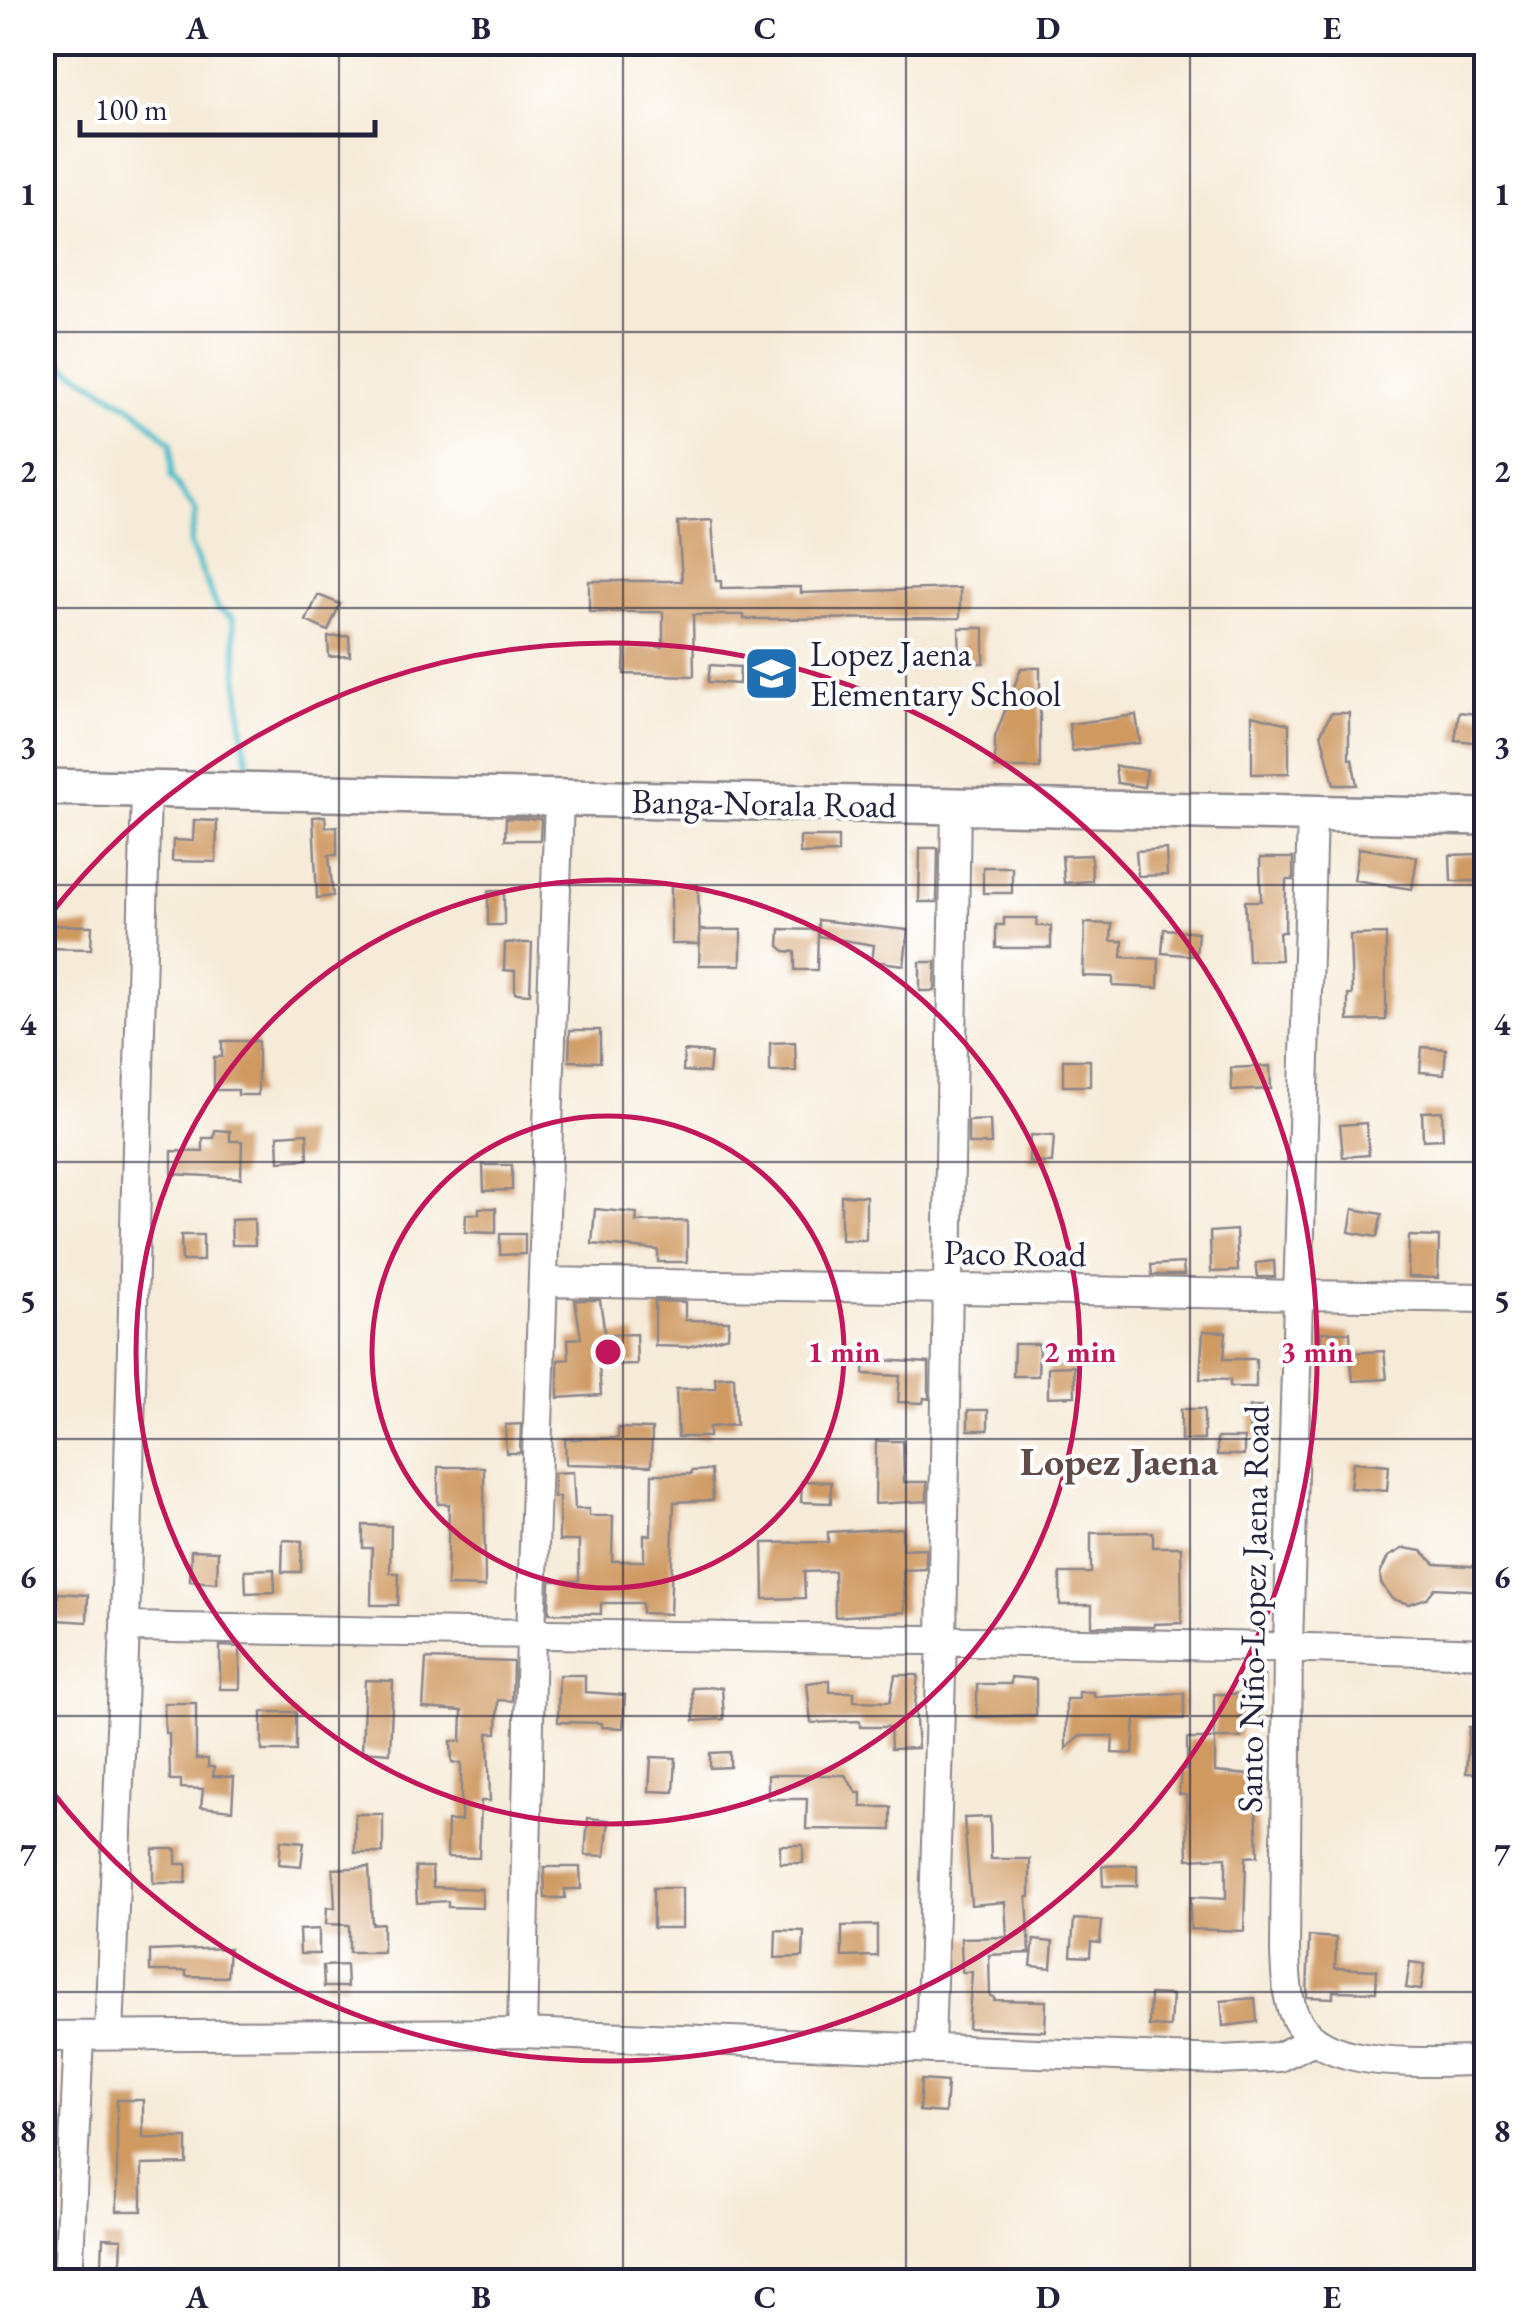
<svg xmlns="http://www.w3.org/2000/svg" width="1529" height="2324" font-family="'EB Garamond',serif">
	<style>
		.lines { fill: none; stroke-linecap: round; stroke-linejoin: round }
		.stream { stroke: #52bfcc; stroke-width: 6 }
		.building { fill: #cf9961 }
		.minor-casing { stroke: #8c868a; stroke-width: 32 }
		.major-casing { stroke: #8c868a; stroke-width: 40 }
		.minor { stroke: #fff; stroke-width: 28 }
		.major { stroke: #fff; stroke-width: 35 }
		.grid { fill: none; stroke: #22223b; stroke-width: 2.5; stroke-opacity: 0.55 }
		.ring { fill: none; stroke: #c2185b; stroke-width: 5 }
		.labels { text-anchor: middle; stroke-width: 8; stroke-linejoin: round; paint-order: stroke }
		.poi-label { font-size: 35px; fill: #22223b; stroke: #fff; text-anchor: start }
		.street-label { font-size: 35px; fill: #22223b; stroke: #fff }
		.quarter-label { font-size: 40px; font-weight: bold; fill: #5f4c48; stroke: #fff }
		.centre { fill: #c2185b; stroke: #fff; stroke-width: 5 }
		.ring-label { font-size: 30px; text-anchor: middle; font-weight: bold; fill: #c2185b; stroke: #fff; stroke-width: 8; stroke-linejoin: round; paint-order: stroke }
		.neatline { fill: none; stroke: #22223b; stroke-width: 4 }
		.grid-label { font-size: 32px; text-anchor: middle; font-weight: bold; fill: #22223b }
	</style>
	<rect width="100%" height="100%" fill="#fff"/>
	<filter id="ink" filterUnits="userSpaceOnUse"><feTurbulence type="fractalNoise" baseFrequency=".01" numOctaves="2"/><feDisplacementMap in="SourceGraphic" scale="20" xChannelSelector="R" yChannelSelector="G"/><feConvolveMatrix kernelMatrix="1 2 1 2 8 2 1 2 1" color-interpolation-filters="sRGB"/></filter>
	<filter id="wash" filterUnits="userSpaceOnUse"><feTurbulence type="fractalNoise" baseFrequency=".0048" numOctaves="4" result="noise"/><feDisplacementMap in="SourceGraphic" scale="40" xChannelSelector="R" yChannelSelector="G"/><feGaussianBlur stdDeviation="2.25" result="paint"/><feColorMatrix in="noise" values="0 0 0 0 0 0 0 0 0 0 0 0 0 0 0 0 0 1.4 0 .05"/><feComposite in="paint" operator="in"/></filter>
	<g filter="url(#wash)">
		<rect width="100%" height="100%" fill="#f6ebd8"/>
		<g class="lines">
			<path class="stream" d="M42 351 137 411 171 443V477L196 511 190 544 218 609 233 618 244 744 252 778"/>
		</g>
		<g id="blocks">
			<path class="building" d="M712 520 716 581H721V588L801 587V593L960 588V618L744 619V615H693L694 676 624 674 625 646 663 647V612H589V581H682L678 522Z
				M318 595 340 604 328 631 306 621Z
				M959 628H984V663H960Z
				M349 636 350 656 329 657 328 637Z
				M710 665 740 667 739 684 708 682Z
				M1021 668H1040V768H995V737Z
				M766 676H783V693H766Z
				M1459 712 1485 715 1482 743 1455 740Z
				M1331 713H1349V759H1352L1357 785H1334L1321 733Z
				M1136 715 1140 743 1072 751 1069 724Z
				M1252 715 1289 724V773L1252 774Z
				M1115 766 1147 770 1144 787 1117 783Z
				M325 816 326 827 337 826V855H329L333 896 317 898 313 817Z
				M506 818 541 819 540 840H505Z
				M194 820 217 821 216 862 172 861 173 840 193 841Z
				M800 837H838V853L800 854Z
				M920 848H938L937 902H919Z
				M1359 848 1417 857 1412 889 1354 880Z
				M1166 849 1167 875 1138 876 1136 851Z
				M1478 854V881H1451L1450 855Z
				M1091 855 1092 881 1064 883 1062 856Z
				M1260 858H1293V880H1286L1285 932H1279L1281 960 1248 961 1245 901H1261Z
				M983 867H1012V893H983Z
				M671 885H698L700 944H671Z
				M488 891H504V925H488Z
				M1004 918H1037V926H1051V948H996V925H1004Z
				M818 920 908 930 904 965 872 961 874 945 818 936Z
				M1085 923 1112 924 1111 941H1123L1122 957 1159 959 1158 988 1113 986V977L1083 976Z
				M42 925 92 926 91 949 42 948Z
				M780 929 818 930 817 970H795V952L785 951 779 946Z
				M1164 929 1198 932 1196 956 1162 953Z
				M700 930H741V965H699Z
				M1386 934V1020L1348 1021V995H1352L1350 935Z
				M505 943H532L530 994 515 993V971L504 970Z
				M920 962H936L935 991H920Z
				M570 1030H600V1062L569 1061Z
				M222 1041H258V1095H238V1090H214V1057H222Z
				M795 1042 796 1071 770 1072V1043Z
				M1422 1047 1446 1049 1444 1074 1420 1072Z
				M684 1051 711 1053 709 1073 683 1071Z
				M1063 1060H1090V1086H1063Z
				M1270 1066 1271 1089 1232 1091 1231 1068Z
				M1442 1111 1443 1139 1423 1140 1422 1112Z
				M990 1120 991 1144H968V1121Z
				M1366 1123 1369 1155 1343 1157 1340 1125Z
				M215 1130 230 1131V1141H242L241 1178 172 1174V1151L203 1152V1138H214Z
				M307 1133 308 1159 279 1161 278 1135Z
				M1030 1135 1054 1136 1052 1163 1029 1162Z
				M483 1165H512V1190L484 1191Z
				M841 1195 866 1196V1240H841Z
				M479 1208H496V1233L465 1232 466 1214H479Z
				M595 1209 637 1213 636 1222 687 1221V1262H658V1250L592 1244Z
				M1353 1209 1382 1214 1377 1237 1349 1232Z
				M254 1219 255 1245H232L231 1220Z
				M1236 1230 1238 1271 1211 1272 1210 1232Z
				M500 1234H525V1254L500 1255Z
				M181 1235H203V1261H182Z
				M1409 1236 1439 1237 1438 1278 1408 1277Z
				M1274 1261 1275 1277H1258L1256 1263Z
				M1183 1263 1184 1275H1152L1151 1265Z
				M575 1300H600L605 1335 636 1334 637 1364 599 1365 601 1395 558 1398V1360L569 1359 568 1339 581 1338Z
				M655 1301 685 1302V1320L729 1321 728 1336 688 1347 655 1346Z
				M1203 1331 1226 1332 1224 1359H1256V1387H1230V1380L1200 1379Z
				M1321 1332H1350L1351 1359H1321Z
				M1014 1344H1039L1038 1376H1013Z
				M1384 1351 1387 1379 1353 1381 1350 1353Z
				M865 1359 929 1363V1399L924 1398 923 1403 898 1402 900 1376 864 1374Z
				M1074 1366 1075 1396 1048 1397V1367Z
				M734 1376 736 1425 709 1427V1437H678L676 1389 716 1388 715 1377Z
				M1249 1407H1269V1436H1250Z
				M1181 1409H1204V1440H1181Z
				M968 1410H988V1430H968Z
				M521 1424 520 1453H506L505 1425Z
				M618 1428 652 1429 651 1466 566 1464 565 1439 618 1438Z
				M1217 1438H1244V1455H1217Z
				M876 1441H903L904 1482H927V1501L875 1504Z
				M1353 1462 1389 1465 1387 1491 1350 1488Z
				M438 1467H484L485 1587 447 1586 449 1504H438Z
				M711 1470 713 1500 674 1502 670 1614 642 1613V1603H601V1614L549 1613 550 1581H579V1541H559V1497H554V1473L573 1472 575 1509H589V1516H613L612 1561H644V1535H651L652 1474H691V1471Z
				M802 1481 831 1482V1503L801 1502Z
				M363 1525 391 1526 390 1573H399L398 1605H371L372 1548H363Z
				M902 1528V1549L926 1548V1569L903 1570 905 1612 835 1617 834 1571 804 1572 805 1598 764 1599 763 1543 828 1542V1532Z
				M1153 1532V1547H1181L1182 1623 1154 1624V1627L1092 1626V1605H1060V1573H1091V1533Z
				M283 1540 302 1541 301 1572H282Z
				M1404 1548 1422 1551 1435 1564 1486 1567V1591L1435 1588 1427 1598 1409 1604 1392 1599 1381 1583 1380 1574 1388 1557Z
				M191 1550 218 1551 217 1583 190 1581Z
				M274 1569 275 1592 246 1593 245 1570Z
				M58 1593 88 1595 87 1622 57 1620Z
				M220 1646 240 1647V1689H220Z
				M426 1659 513 1662 512 1701 498 1700 497 1733H488L490 1801H481L479 1858 447 1857 448 1821H461V1763H452L451 1741H461L462 1711 423 1708Z
				M559 1675H585V1692L625 1695 623 1728 602 1727V1723L558 1722Z
				M895 1675H918L915 1707 918 1748 891 1749 890 1727H860V1721L811 1723 807 1683 830 1680V1692H854V1701L890 1702Z
				M1249 1676H1264L1263 1698 1248 1697Z
				M1011 1677 1036 1679V1715L977 1717V1684H1011Z
				M365 1680 393 1681 390 1753 362 1751Z
				M722 1687 724 1719 694 1721 692 1688Z
				M1079 1692H1094V1697L1184 1693V1719H1135L1133 1754 1112 1753 1113 1736H1080L1066 1749V1699H1079Z
				M1214 1694H1241V1738H1214Z
				M164 1703H196V1759H208V1767H214L213 1776 234 1777 232 1810 201 1807 203 1789 181 1788V1780H170L169 1733H165Z
				M262 1712H296V1751H262Z
				M1469 1727 1486 1728V1774L1466 1773Z
				M1187 1739H1215V1772L1262 1776 1260 1801 1256 1800 1258 1856 1246 1857 1244 1931 1190 1929 1191 1897 1226 1899V1857L1188 1859 1186 1795 1179 1794 1181 1770H1187Z
				M730 1752V1767L710 1768V1753Z
				M651 1757 676 1758 674 1792 649 1791Z
				M768 1775H845L857 1793H861V1807H891V1830L806 1829 807 1799H768Z
				M355 1814H383V1853H355Z
				M990 1817 991 1859H1030V1897H1027L1030 1953 989 1955 990 1996 994 1997V2000L1046 2001 1045 2031 968 2028 972 1972H962L961 1938 1007 1937 1005 1902 971 1905 964 1818Z
				M588 1818 609 1820 605 1856 585 1855Z
				M281 1840 304 1842 301 1866 279 1864Z
				M780 1845H803V1863H780Z
				M153 1849H176V1864H187L186 1883H153Z
				M1137 1865V1886H1103L1102 1866Z
				M369 1867 372 1924 383 1923V1952H349V1925L326 1924 327 1907 335 1908 333 1869Z
				M415 1867H432L433 1887 482 1889V1908L448 1907V1901L417 1903Z
				M544 1867H580L581 1889H565V1898H545Z
				M653 1888H682V1928H653Z
				M1074 1919 1102 1921 1100 1943 1091 1942 1090 1957 1071 1956Z
				M877 1925V1956L842 1957V1926Z
				M319 1929V1954H300L299 1930Z
				M776 1930 804 1931 803 1957 775 1958Z
				M1309 1936 1336 1938 1335 1968 1377 1970 1376 1992 1333 1991V1998L1307 1997Z
				M1034 1940 1053 1942 1051 1968 1031 1966Z
				M229 1948 227 1977 186 1976V1971H150V1951Z
				M1410 1962 1425 1964 1421 1990 1406 1988Z
				M346 1965 347 1987H324L323 1966Z
				M1150 1994 1172 1995 1170 2027 1149 2026Z
				M1255 1998 1257 2022 1223 2026 1221 2001Z
				M921 2080 947 2082 945 2113 919 2111Z
				M117 2100H143V2138H187V2164L142 2165V2211H117Z
				M103 2238 122 2239 121 2263H102Z"/>
		</g>
	</g>
	<g filter="url(#ink)">
		<use href="#blocks" fill-opacity="0" stroke="#8c868a" stroke-width="2.5"/>
		<g class="lines">
			<defs>
				<path id="minor" d="M1312 815 1288 1647 1285 1952C1286 1972 1286 1995 1294 2014 1319 2075 1432 2060 1486 2061
					M543 1282 1486 1298
					M125 1627C579 1636 1033 1639 1486 1653
					M522 2033 531 1635 559 798
					M109 2035 125 1627 146 789
					M42 2036 522 2033 1221 2060 1279 2057 1314 2040
					M930 2049 942 1638 956 807
					M68 2282 79 2036"/>
				<path id="major" d="M42 787 1486 817"/>
			</defs>
			<use href="#minor" class="minor-casing"/>
			<use href="#major" class="major-casing"/>
			<use href="#minor" class="minor"/>
			<use href="#major" class="major"/>
		</g>
	</g>
	<path class="grid" d="M339 42V2282M623 42V2282M906 42V2282M1190 42V2282M42 332H1486M42 608H1486M42 885H1486M42 1162H1486M42 1439H1486M42 1716H1486M42 1992H1486"/>
	<g class="ring">
		<circle cx="608" cy="1352" r="236"/>
		<circle cx="608" cy="1352" r="472"/>
		<path d="M46 920A709 709 0 1 1 46 1784"/>
	</g>
	<defs>
		<symbol id="school-square" viewBox="-11 -11 22 22"><rect x="-9" y="-9" width="18" height="18" rx="4" fill="#1f6fb2" stroke="#fff"/><path d="M0-5L7-2L0 1L-7-2ZM-4 1L0 2.5L4 1V4Q0 6-4 4Z" fill="#fff"/></symbol>
	</defs>
	<g fill-rule="evenodd">
		<use href="#school-square" x="740" y="642" width="63" height="63"/>
	</g>
	<g class="labels">
		<g class="poi-label">
			<text x="810" y="666">Lopez Jaena<tspan x="810" dy="40">Elementary School</tspan></text>
		</g>
		<g class="street-label">
			<text transform="translate(764 803) rotate(1)" y="12">Banga-Norala Road</text>
			<text transform="translate(1015 1253) rotate(1)" y="12">Paco Road</text>
			<text transform="translate(1253 1609) rotate(-89)" y="12">Santo Niño-Lopez Jaena Road</text>
		</g>
		<g class="quarter-label">
			<text x="1119" y="1475">Lopez Jaena</text>
		</g>
	</g>
	<circle cx="608" cy="1352" r="15" class="centre"/>
	<g class="ring-label">
		<text x="844" y="1362">1 min</text>
		<text x="1080" y="1362">2 min</text>
		<text x="1317" y="1362">3 min</text>
	</g>
	<rect width="1529" height="2324" fill="none" stroke="#fff" stroke-width="110"/>
	<path d="M80 120v15h295v-15" fill="none" stroke="#22223b" stroke-width="5"/>
	<text x="95" y="120" font-size="30" fill="#22223b" stroke="#ffffff" stroke-width="8" paint-order="stroke">100 m</text>
	<rect x="55" y="55" width="1419" height="2214" class="neatline"/>
	<g class="grid-label">
		<text x="197" y="39">A</text>
		<text x="481" y="39">B</text>
		<text x="765" y="39">C</text>
		<text x="1048" y="39">D</text>
		<text x="1332" y="39">E</text>
		<text x="28" y="205">1</text>
		<text x="1502" y="205">1</text>
		<text x="28" y="482">2</text>
		<text x="1502" y="482">2</text>
		<text x="28" y="758">3</text>
		<text x="1502" y="758">3</text>
		<text x="28" y="1035">4</text>
		<text x="1502" y="1035">4</text>
		<text x="28" y="1312">5</text>
		<text x="1502" y="1312">5</text>
		<text x="28" y="1588">6</text>
		<text x="1502" y="1588">6</text>
		<text x="28" y="1865">7</text>
		<text x="1502" y="1865">7</text>
		<text x="28" y="2142">8</text>
		<text x="1502" y="2142">8</text>
		<text x="197" y="2308">A</text>
		<text x="481" y="2308">B</text>
		<text x="765" y="2308">C</text>
		<text x="1048" y="2308">D</text>
		<text x="1332" y="2308">E</text>
	</g>
</svg>
